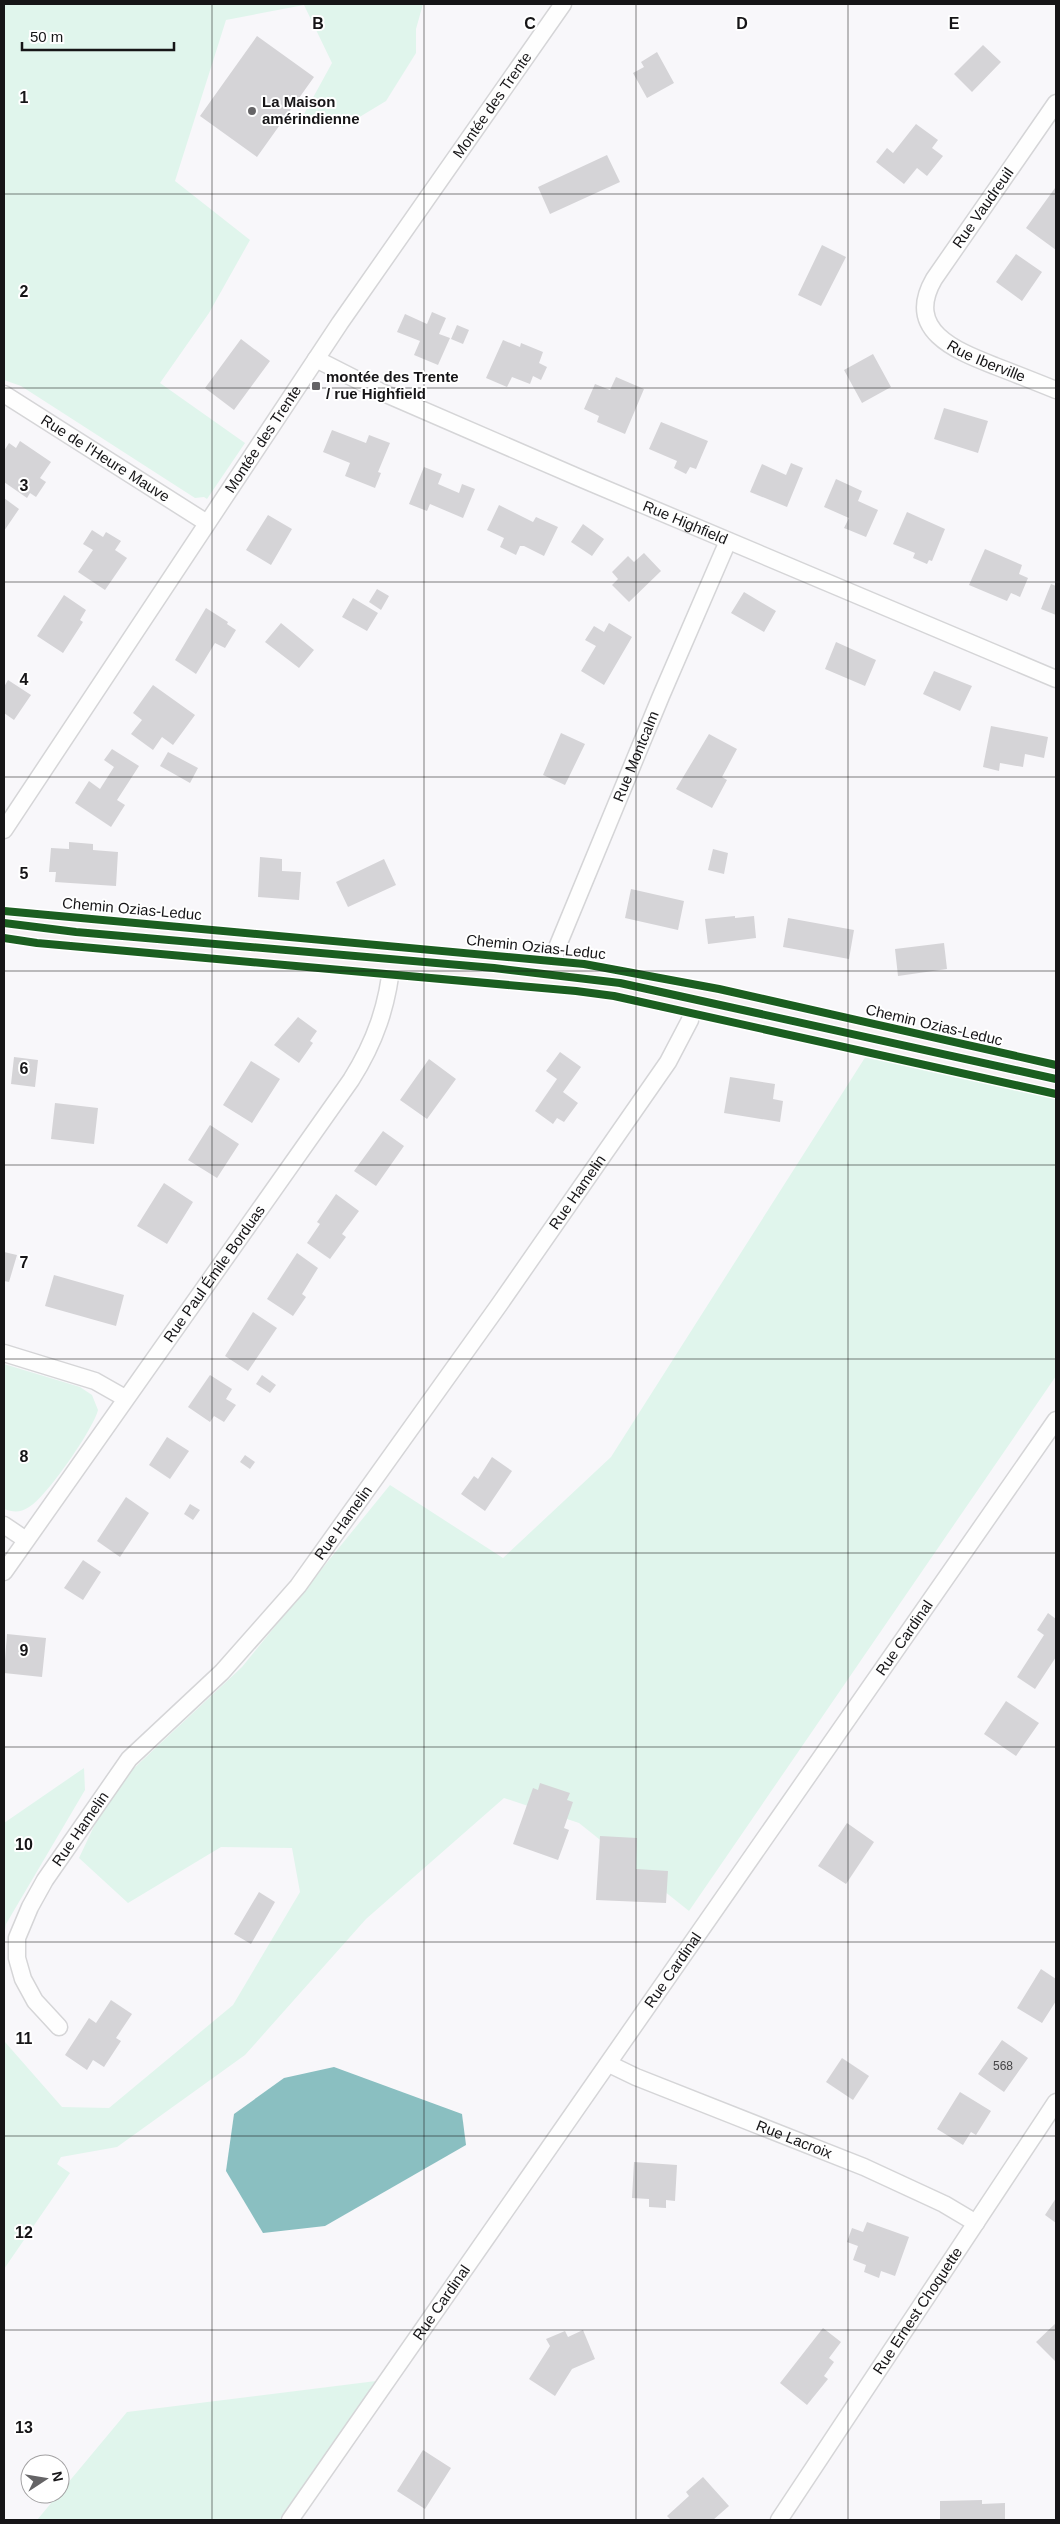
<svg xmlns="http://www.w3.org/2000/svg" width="1060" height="2524" font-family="Helvetica,sans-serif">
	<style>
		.green { fill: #e0f5ec }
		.water { fill: #8abfc1 }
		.building { fill: #d5d4d7 }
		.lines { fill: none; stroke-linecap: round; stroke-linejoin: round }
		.street-casing { stroke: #d5d5d7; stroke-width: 19 }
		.secondary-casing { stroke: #d5d5d7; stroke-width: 25 }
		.street { stroke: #fefefe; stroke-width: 16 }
		.secondary { stroke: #f6f1f3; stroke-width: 22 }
		.cycleway-casing { stroke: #fff; stroke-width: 11 }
		.cycleway { stroke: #1b5e20; stroke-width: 8 }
		.grid { fill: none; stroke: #161517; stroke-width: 1; stroke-opacity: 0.55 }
		.poi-dot { fill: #656466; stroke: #fff; stroke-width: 2 }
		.labels { text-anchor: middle; stroke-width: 4; stroke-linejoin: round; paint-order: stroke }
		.number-label { font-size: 12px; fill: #464547 }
		.poi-label { font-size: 15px; font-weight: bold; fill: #161517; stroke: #fff; text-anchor: start }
		.street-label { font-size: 15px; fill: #161517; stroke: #fff }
		.grid-label { font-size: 16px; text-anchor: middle; font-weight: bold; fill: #161517; stroke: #fff; stroke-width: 4; stroke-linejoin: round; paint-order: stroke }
	</style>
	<rect width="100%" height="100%" fill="#f8f7fa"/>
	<path class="green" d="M4 4H423L416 29V53L386 101 343 127 304 114 332 63 304 5 226 20 175 181 250 240 209 313 160 383 245 443 207 499 204 497 195 498 21 386 4 380Z
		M866 1056 1056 1097V1376L689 1911 579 1823 504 1798 366 1919 245 2055 117 2147 61 2157 57 2164 70 2173 4 2269V2033L5 2042 62 2107 109 2108 233 2005 300 1892 292 1848 221 1847 128 1903 79 1858 104 1805 131 1771 242 1667 390 1485 503 1558 611 1457Z
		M4 1364 80 1387 92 1395 98 1410C94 1428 46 1498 29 1507 20 1513 13 1512 4 1509Z
		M84 1768 85 1790 6 1924 4 1937V1823Z
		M376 2381 279 2520H37L127 2412Z"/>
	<path class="water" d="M334 2067 462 2114 466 2145 325 2226 263 2233 226 2171 234 2114 284 2078Z"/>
	<path class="building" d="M257 36 314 77 257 157 200 116Z
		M983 45 1001 62 972 92 954 74Z
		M657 52 674 83 647 98 633 73 644 67 641 62Z
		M916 124 938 140 932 148 943 156 927 176 917 168 904 184 876 162 887 148 893 153Z
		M607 155 620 182 550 214 538 187Z
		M1055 188H1056V250L1026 228Z
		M822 245 846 257 821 306 798 295Z
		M1016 254 1042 272 1022 301 996 282Z
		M432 312 446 318 439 334 450 338 438 365 414 355 420 341 397 332 405 314 427 324Z
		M457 325 469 330 463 344 451 339Z
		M241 339 270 361 234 410 205 388Z
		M503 340 520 347 521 343 543 352 539 363 547 367 541 380 533 376 530 384 512 377 507 387 486 378Z
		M873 354 891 387 862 403 844 370Z
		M616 377 644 389 625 434 597 422 599 416 584 409 595 384 610 390Z
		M944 408 988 421 978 453 934 439Z
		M661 422 708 441 696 469 690 467 686 474 674 468 677 461 649 449Z
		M332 430 366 443 369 435 390 443 378 472 381 473 375 488 345 476 350 463 323 452Z
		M20 441 51 462 40 478 46 482 36 497 30 493 27 498 4 482V451L9 443 16 448Z
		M791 463 803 468 787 507 750 492 762 464 786 475Z
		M424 467 442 474 438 484 459 493 462 484 475 489 463 518 430 504 427 511 409 504Z
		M836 479 862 491 858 501 878 510 866 537 844 528 849 518 824 507Z
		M4 498 19 509 4 531Z
		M499 505 533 522 536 517 558 527 544 556 524 546H520L516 555 500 547 504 538 487 530Z
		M907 512 945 529 932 561 929 560 927 564 913 558 915 553 893 544Z
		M268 515 292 529 271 565 246 550Z
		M583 524 604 539 592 556 571 542Z
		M92 530 103 537 106 532 121 541 115 550 127 558 105 590 78 572 93 550 83 544Z
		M985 549 1022 565 1019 574 1028 578 1020 597 1011 593 1007 601 969 585Z
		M644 553 661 571 629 602 612 585 618 579 612 572 628 556 634 562Z
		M1051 584 1056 586V615L1041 609Z
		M377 589 389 596 381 610 369 602Z
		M744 592 776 611 764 632 731 613Z
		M64 595 86 610 80 620 83 622 63 653 37 636Z
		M353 598 378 613 367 631 342 617Z
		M206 608 228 622 227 624 236 630 225 648 215 643 196 674 175 660Z
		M281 623 314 650 299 668 265 642Z
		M609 623 632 637 604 685 581 671 596 646 585 640 594 626 604 632Z
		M836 642 876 660 865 686 825 669Z
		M934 671 972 686 960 711 923 694Z
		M8 680 31 695 14 720 4 713V687Z
		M153 685 195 715 173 745 162 737 153 750 131 734 142 720 133 713Z
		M991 726 1048 737 1044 758 1025 754 1023 767 1000 763 999 771 983 767Z
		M561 733 585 744 565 785 543 775Z
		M709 734 737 749 722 777 727 780 712 808 676 789Z
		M112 749 139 766 117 800 125 805 111 827 75 803 89 781 100 789 114 767 104 760Z
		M168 752 198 768 190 783 160 766Z
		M69 842 93 844V850L118 852 116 886 55 882 56 872H49L51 848 69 849Z
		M713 849 728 853 724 874 708 870Z
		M260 857 282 859V871L301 872 299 900 258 897Z
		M384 859 396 885 348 907 336 882Z
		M631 889 684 901 678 930 625 918Z
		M735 916V918L754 916 756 938 708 944 705 919Z
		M788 918 854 930 849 959 783 947Z
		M944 943 947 969 898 976 895 949Z
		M298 1017 317 1031 310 1041 313 1043 299 1063 274 1045Z
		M560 1052 581 1067 563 1092 578 1103 564 1122 557 1118 553 1124 535 1111 557 1079 546 1071Z
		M14 1057 38 1060 35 1087 11 1084Z
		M429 1059 456 1079 427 1119 400 1100Z
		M251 1061 280 1079 252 1123 223 1105Z
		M730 1077 775 1084 773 1099 783 1101 780 1122 724 1113Z
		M55 1103 98 1108 94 1144 51 1139Z
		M210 1125 239 1144 217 1178 188 1160Z
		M383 1131 404 1146 376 1186 354 1171Z
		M164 1183 193 1202 167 1244 137 1226Z
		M336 1194 359 1211 342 1234 346 1237 330 1259 307 1243 320 1224 317 1222Z
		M4 1252 17 1255 9 1282 4 1281Z
		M297 1253 318 1268 302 1294 306 1297 293 1316 267 1299Z
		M54 1275 124 1295 116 1326 45 1306Z
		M253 1312 277 1328 248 1371 225 1356Z
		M210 1375 232 1389 226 1399 236 1405 224 1422 214 1416 210 1422 188 1407Z
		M262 1375 276 1385 270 1393 256 1384Z
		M167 1437 189 1451 170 1479 149 1465Z
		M245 1455 255 1462 250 1469 240 1462Z
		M492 1457 512 1471 485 1511 461 1494 474 1476 478 1479Z
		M126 1497 149 1513 120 1557 97 1541Z
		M190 1504 200 1510 193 1520 184 1514Z
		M83 1560 101 1572 83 1600 64 1588Z
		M1048 1613 1056 1619V1657L1035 1689 1017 1677 1044 1635 1037 1630Z
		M7 1634 46 1638 42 1677 4 1673Z
		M1006 1701 1039 1723 1016 1756 984 1734Z
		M540 1783 570 1793 567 1800 573 1802 564 1828 569 1830 558 1860 513 1844 533 1788 538 1790Z
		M847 1823 874 1842 846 1884 818 1866Z
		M600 1836 637 1838 636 1869 668 1871 666 1903 596 1900Z
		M259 1892 275 1902 251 1944 234 1934Z
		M1041 1969 1056 1979V2001L1042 2023 1017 2008Z
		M111 2000 132 2014 116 2038 121 2041 104 2067 93 2060 87 2070 65 2055 89 2018 96 2023Z
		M1002 2040 1028 2058 1004 2092 978 2074Z
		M842 2058 869 2076 853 2100 826 2082Z
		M960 2092 991 2111 976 2135 971 2132 963 2145 937 2129Z
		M634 2162 677 2165 675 2201 666 2200V2208L649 2207V2199L632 2198Z
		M1056 2198V2223L1045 2215Z
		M867 2222 909 2237 895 2276 881 2271 879 2278 864 2272 866 2265 853 2260 858 2246 847 2242 852 2228 863 2232Z
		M1056 2323V2362L1036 2342Z
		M823 2328 841 2342 829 2358 834 2362 824 2376 828 2379 807 2405 780 2383Z
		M583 2330 595 2359 572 2369 555 2396 529 2379 550 2346 546 2339 565 2331 568 2337Z
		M423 2450 451 2468 425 2509 397 2491Z
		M703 2477 729 2506 713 2520H671L667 2516 689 2496 686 2492Z
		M982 2500V2504L1005 2503V2520H940V2501Z"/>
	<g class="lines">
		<defs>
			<g id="street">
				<path id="s1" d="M1056 103 934 279C904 331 957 351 995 366 1016 374 1036 382 1056 390"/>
				<path id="s2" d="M316 359 379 391 582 479 1056 679"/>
				<path id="s3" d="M4 394 207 523"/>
				<path id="s4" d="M4 830 340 323 563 4"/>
				<path id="s5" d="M551 975 556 950 661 696 728 541"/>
				<path d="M4 1353 95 1381 125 1398"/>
				<path d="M4 1525 26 1540"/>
				<path id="s6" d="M4 1572 351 1080C375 1042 388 1005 392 960"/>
				<path id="s7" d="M59 2027 35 2001 23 1979 17 1958V1938L30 1907 45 1880 129 1759 222 1672 298 1586 499 1305 668 1062 690 1020 694 998"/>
				<path id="s8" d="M609 2064 636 2077 864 2167 944 2204 976 2223"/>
				<path id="s9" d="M290 2520 1056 1420"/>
				<path id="s10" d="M779 2520 1056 2102"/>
			</g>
			<path id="secondary" d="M4 923 76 932 494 968 620 983 1056 1079"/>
		</defs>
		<use href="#street" class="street-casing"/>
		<use href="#secondary" class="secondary-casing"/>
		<use href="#street" class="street"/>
		<use href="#secondary" class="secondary"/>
		<defs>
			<path id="cycleway" d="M4 911 584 964 719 989 1056 1065
				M4 923 76 932 494 968 620 983 1056 1079
				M4 938 37 943 576 991 614 996 1056 1094"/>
		</defs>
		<use href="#cycleway" class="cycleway-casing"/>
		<use href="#cycleway" class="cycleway"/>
	</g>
	<path class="grid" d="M212 4V2520M424 4V2520M636 4V2520M848 4V2520M4 194H1056M4 388H1056M4 582H1056M4 777H1056M4 971H1056M4 1165H1056M4 1359H1056M4 1553H1056M4 1747H1056M4 1942H1056M4 2136H1056M4 2330H1056"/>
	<g class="poi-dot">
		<circle cx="252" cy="111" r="5"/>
		<rect x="311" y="381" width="10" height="10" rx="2.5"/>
	</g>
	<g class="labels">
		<g class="number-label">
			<text x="1003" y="2070">568</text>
		</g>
		<g class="poi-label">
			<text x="262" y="107">La Maison<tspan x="262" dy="17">amérindienne</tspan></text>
			<text x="326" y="382">montée des Trente<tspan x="326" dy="17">/ rue Highfield</tspan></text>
		</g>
		<g class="street-label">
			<text dy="5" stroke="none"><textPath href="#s4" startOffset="874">Montée des Trente</textPath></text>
			<text transform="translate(983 208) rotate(-55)" y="5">Rue Vaudreuil</text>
			<text dy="5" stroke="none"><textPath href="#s1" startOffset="331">Rue Iberville</textPath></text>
			<text dy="5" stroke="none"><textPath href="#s4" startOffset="469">Montée des Trente</textPath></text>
			<text dy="5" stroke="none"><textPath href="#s3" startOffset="120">Rue de l'Heure Mauve</textPath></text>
			<text dy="5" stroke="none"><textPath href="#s2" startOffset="404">Rue Highfield</textPath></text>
			<text dy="5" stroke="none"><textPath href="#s5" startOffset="235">Rue Montcalm</textPath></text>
			<text transform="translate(132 909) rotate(5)" y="5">Chemin Ozias-Leduc</text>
			<text transform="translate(536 947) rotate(6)" y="5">Chemin Ozias-Leduc</text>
			<text transform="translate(934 1025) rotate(13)" y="5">Chemin Ozias-Leduc</text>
			<text dy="5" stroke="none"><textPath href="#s7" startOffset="1039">Rue Hamelin</textPath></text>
			<text dy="5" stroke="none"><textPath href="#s6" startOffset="365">Rue Paul Émile Borduas</textPath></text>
			<text dy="5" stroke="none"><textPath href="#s7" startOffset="634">Rue Hamelin</textPath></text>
			<text dy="5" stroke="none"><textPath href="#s9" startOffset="1075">Rue Cardinal</textPath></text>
			<text dy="5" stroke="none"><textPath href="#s7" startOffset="229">Rue Hamelin</textPath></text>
			<text dy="5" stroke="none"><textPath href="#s9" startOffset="670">Rue Cardinal</textPath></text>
			<text dy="5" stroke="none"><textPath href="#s8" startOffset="200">Rue Lacroix</textPath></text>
			<text dy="5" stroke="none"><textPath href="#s9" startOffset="265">Rue Cardinal</textPath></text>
			<text dy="5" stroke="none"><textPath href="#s10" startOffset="251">Rue Ernest Choquette</textPath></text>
		</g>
	</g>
	<g class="grid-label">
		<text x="318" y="29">B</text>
		<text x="530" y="29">C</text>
		<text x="742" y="29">D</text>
		<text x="954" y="29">E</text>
		<text x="24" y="103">1</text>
		<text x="24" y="297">2</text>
		<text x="24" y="491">3</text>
		<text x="24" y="685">4</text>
		<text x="24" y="879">5</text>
		<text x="24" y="1074">6</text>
		<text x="24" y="1268">7</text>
		<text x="24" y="1462">8</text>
		<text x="24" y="1656">9</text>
		<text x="24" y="1850">10</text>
		<text x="24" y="2044">11</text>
		<text x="24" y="2238">12</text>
		<text x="24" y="2433">13</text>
	</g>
	<rect width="1060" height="2524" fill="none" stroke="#161517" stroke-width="10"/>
	<g transform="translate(45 2479) rotate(78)"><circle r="24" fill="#ffffff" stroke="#a2a1a2"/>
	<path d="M0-4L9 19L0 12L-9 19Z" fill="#656466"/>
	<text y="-8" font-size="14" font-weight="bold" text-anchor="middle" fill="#161517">N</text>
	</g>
	<path d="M22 42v8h152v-8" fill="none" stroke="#161517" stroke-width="2.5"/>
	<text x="30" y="42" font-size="15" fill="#161517" stroke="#ffffff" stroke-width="4" paint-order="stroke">50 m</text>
</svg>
